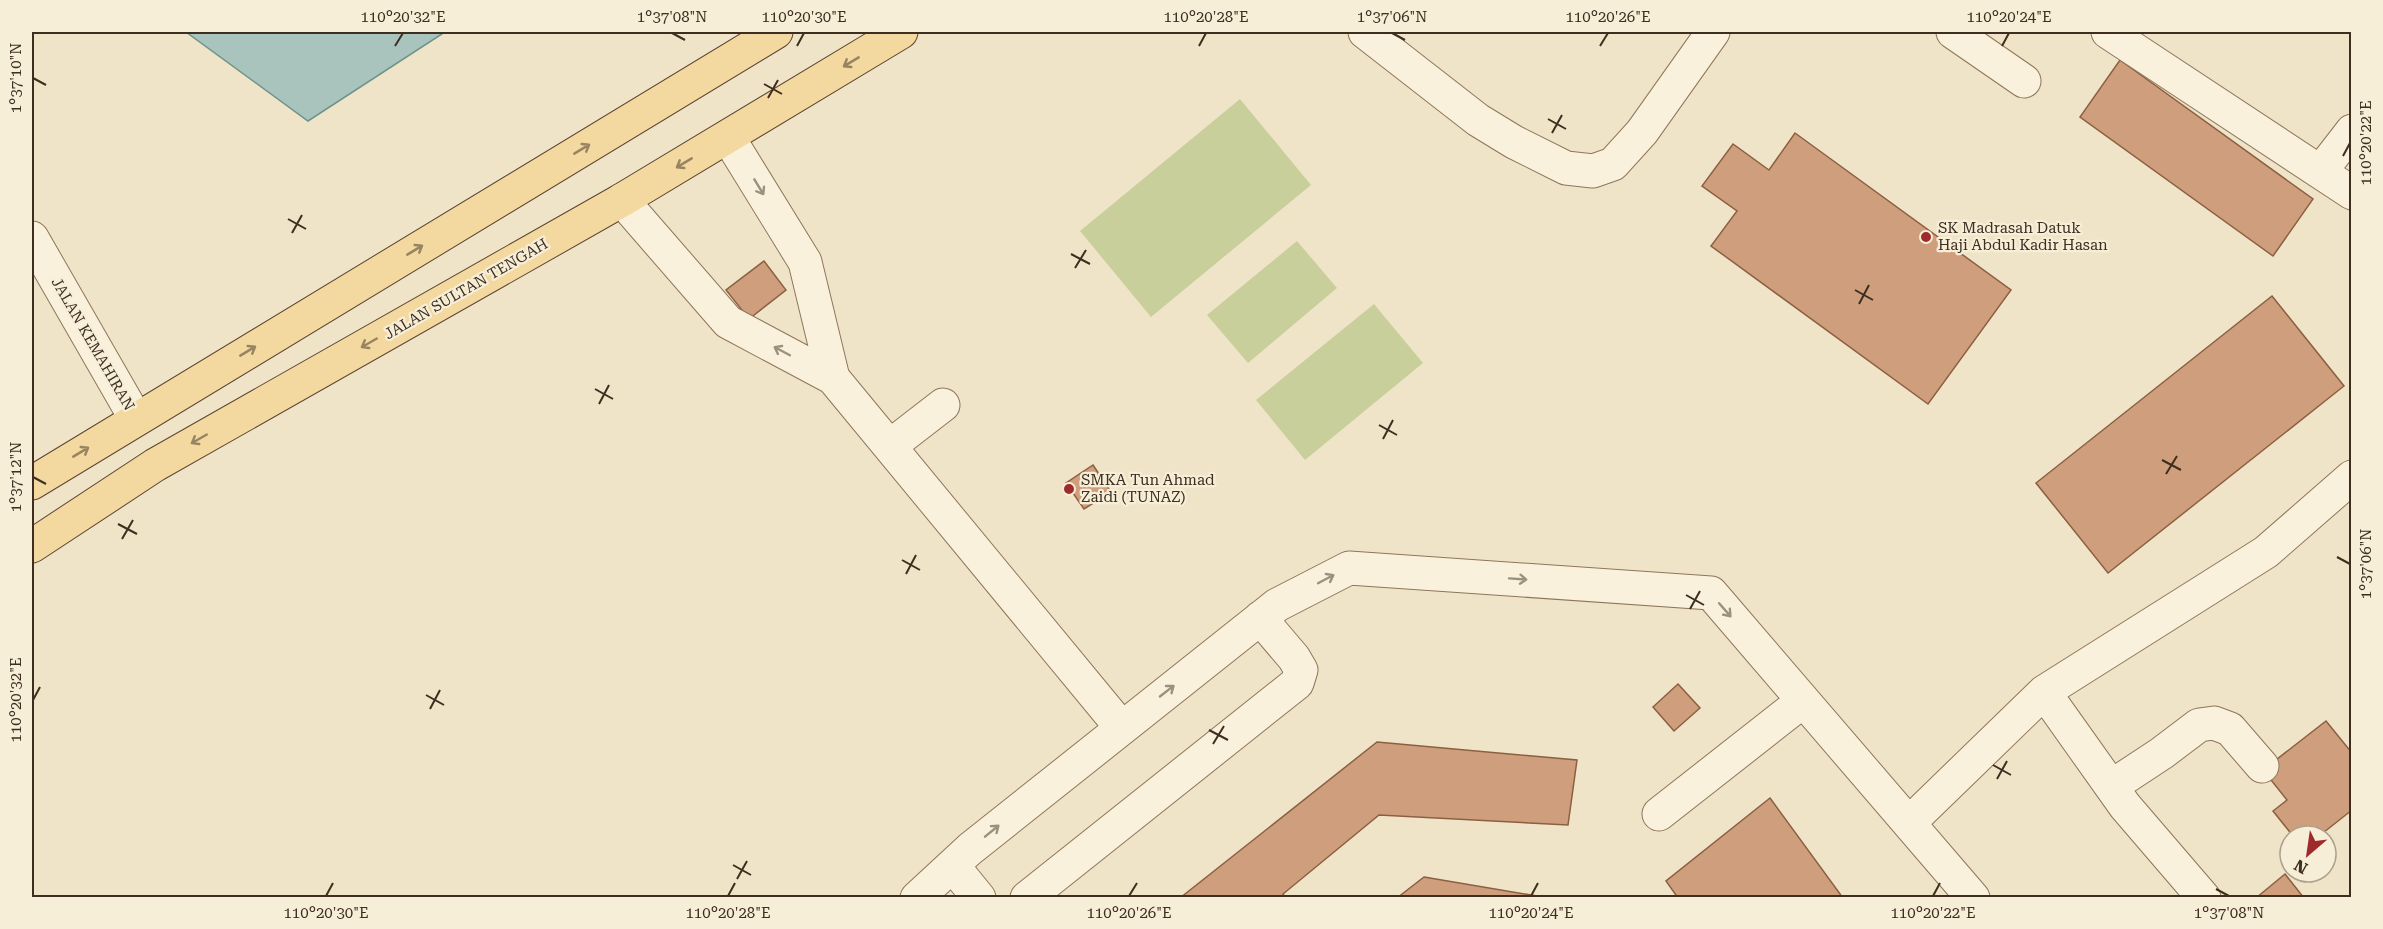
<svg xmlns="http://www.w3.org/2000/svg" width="2383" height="929" font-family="'Roboto Serif',serif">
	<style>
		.green { fill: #c9cf9b }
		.water { fill: #a9c4bc; stroke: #6f938a; stroke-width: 1.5 }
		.building { fill: #cf9f7d; stroke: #8d5f41; stroke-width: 1.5 }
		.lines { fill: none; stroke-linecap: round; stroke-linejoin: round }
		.minor-casing { stroke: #8d765c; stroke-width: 35 }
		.major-casing { stroke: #5b4430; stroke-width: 35 }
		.minor { stroke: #faf1dc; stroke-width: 33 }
		.major { stroke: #f3d9a0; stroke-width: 33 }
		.oneway { stroke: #988460 }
		.oneway2 { stroke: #9c907e }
		.ticks { fill: none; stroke: #3d2e20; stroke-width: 2 }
		.poi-dot { fill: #9e2a2b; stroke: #f7eed8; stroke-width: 2 }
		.labels { text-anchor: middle; stroke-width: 4.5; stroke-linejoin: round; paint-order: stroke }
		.poi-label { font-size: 15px; fill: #3d2e20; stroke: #f7eed8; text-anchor: start }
		.street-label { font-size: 15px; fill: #3d2e20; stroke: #f7eed8 }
		.neatline { fill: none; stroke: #3d2e20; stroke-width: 2 }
		.ticks-label { font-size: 15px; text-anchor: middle; fill: #3d2e20 }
	</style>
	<rect width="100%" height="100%" fill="#f0e4c8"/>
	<path class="green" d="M1240 99 1311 185 1151 317 1080 231Z
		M1297 241 1337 288 1248 363 1207 315Z
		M1374 304 1423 363 1305 460 1256 400Z"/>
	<path class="water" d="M186 32H445L308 121Z"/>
	<path class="building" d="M2120 60 2313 199 2273 256 2080 117Z
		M1795 133 2011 290 1928 404 1711 246 1737 211 1702 186 1733 144 1769 170Z
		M764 261 786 290 749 319 726 290Z
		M2272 296 2344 386 2108 573 2036 483Z
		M1093 465 1111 492 1084 509 1066 483Z
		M1678 684 1700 708 1674 731 1653 707Z
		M2326 721 2352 753V810L2319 836H2293L2273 811 2287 800 2263 770Z
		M1377 742 1577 760 1568 825 1379 815 1283 894 1286 898H1180Z
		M1770 798 1843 898H1678L1666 881Z
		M2285 874 2304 898H2256Z
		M1424 877 1549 898H1397Z"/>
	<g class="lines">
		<defs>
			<path id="minor" d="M1365 32 1478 120 1514 142 1566 168 1593 171 1613 164 1642 132 1713 32
				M1953 32 2024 81
				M2108 32 2352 193
				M728 137 805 262 833 378
				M2321 171 2352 131
				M622 200 728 322 833 378 1121 727
				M32 238 136 419
				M890 446 943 405
				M2044 692 2125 806 2204 898
				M2112 786 2162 753 2199 725 2214 723 2230 729 2262 766
				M1659 814 1803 701
				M1909 823 2044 692 2266 552 2352 477
				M953 866 979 898
				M917 898 970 849 1277 605 1349 568 1711 593 1973 898
				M1027 898 1297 683 1301 670 1294 658 1260 618"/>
			<path id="major" d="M32 483 776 32
				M32 546 155 465 622 200 901 32"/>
		</defs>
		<use href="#minor" class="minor-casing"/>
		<use href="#major" class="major-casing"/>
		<use href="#minor" class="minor"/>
		<use href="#major" class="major"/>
	</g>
	<defs><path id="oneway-shaft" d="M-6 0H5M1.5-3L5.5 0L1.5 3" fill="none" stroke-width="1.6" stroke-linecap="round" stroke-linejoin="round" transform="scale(1.5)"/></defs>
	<g class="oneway">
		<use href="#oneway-shaft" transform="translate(851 62) rotate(149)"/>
		<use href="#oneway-shaft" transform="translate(582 149) rotate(-31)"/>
		<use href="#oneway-shaft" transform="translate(684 163) rotate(149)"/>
		<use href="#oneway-shaft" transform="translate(415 250) rotate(-31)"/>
		<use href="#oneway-shaft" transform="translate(369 343) rotate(150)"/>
		<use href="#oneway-shaft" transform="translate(248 351) rotate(-31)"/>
		<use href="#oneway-shaft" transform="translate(199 439) rotate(150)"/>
		<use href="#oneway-shaft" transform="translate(81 452) rotate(-31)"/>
	</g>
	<g class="oneway2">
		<use href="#oneway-shaft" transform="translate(759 187) rotate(59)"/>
		<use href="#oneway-shaft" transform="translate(782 351) rotate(-152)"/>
		<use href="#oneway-shaft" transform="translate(1326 579) rotate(-28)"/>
		<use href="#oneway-shaft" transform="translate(1518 579) rotate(4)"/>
		<use href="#oneway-shaft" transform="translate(1725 610) rotate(49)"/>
		<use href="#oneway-shaft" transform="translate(1167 691) rotate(-38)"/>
		<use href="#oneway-shaft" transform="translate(992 831) rotate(-39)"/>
	</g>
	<path class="ticks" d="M672 33 685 40M1392 33 1405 40M395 46 403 33M797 46 804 33M1199 46 1206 33M1600 46 1608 33M2002 46 2009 33M33 78 46 85M764 84 782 94M768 98 778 80M1548 119 1566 129M1552 133 1562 115M2343 156 2350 143M288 219 306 229M292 233 302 215M1071 254 1090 264M1075 268 1086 250M1855 290 1873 300M1859 304 1869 285M595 389 613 399M599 404 609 385M1379 425 1397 435M1383 439 1393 420M2162 460 2181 470M2166 474 2177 456M33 477 46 484M118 524 137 534M122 539 133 520M2337 557 2350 564M902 560 920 570M906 574 916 555M1686 595 1704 605M1690 609 1700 591M426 695 444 705M33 700 40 687M430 709 440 690M1209 730 1228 740M1213 744 1224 726M1993 765 2011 775M1997 779 2007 761M733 865 751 875M737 879 747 861M2216 889 2229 896M326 896 333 883M728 896 735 883M1129 896 1137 883M1531 896 1538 883M1933 896 1940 883"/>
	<g class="poi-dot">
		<circle cx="1926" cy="237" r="6"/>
		<circle cx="1069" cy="489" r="6"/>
	</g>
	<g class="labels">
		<g class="poi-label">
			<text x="1938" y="233">SK Madrasah Datuk<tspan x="1938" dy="17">Haji Abdul Kadir Hasan</tspan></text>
			<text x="1081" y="485">SMKA Tun Ahmad<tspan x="1081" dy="17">Zaidi (TUNAZ)</tspan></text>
		</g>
		<g class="street-label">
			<text transform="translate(466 289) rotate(-30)" y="5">JALAN SULTAN TENGAH</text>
			<text transform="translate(93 344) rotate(60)" y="5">JALAN KEMAHIRAN</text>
		</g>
	</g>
	<rect width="2383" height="929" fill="none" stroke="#f7eed8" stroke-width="66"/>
	<g transform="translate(2308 854) rotate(209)"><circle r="28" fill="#f7eed8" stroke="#ada18e" stroke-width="1.5"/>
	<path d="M0-4.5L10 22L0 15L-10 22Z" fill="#9e2a2b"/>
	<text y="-9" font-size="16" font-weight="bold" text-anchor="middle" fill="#3d2e20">N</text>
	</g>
	<rect x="33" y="33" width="2317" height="863" class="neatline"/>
	<g class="ticks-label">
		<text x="403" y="22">110°20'32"E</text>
		<text x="672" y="22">1°37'08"N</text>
		<text x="804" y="22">110°20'30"E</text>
		<text x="1206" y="22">110°20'28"E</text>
		<text x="1392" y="22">1°37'06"N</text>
		<text x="1608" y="22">110°20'26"E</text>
		<text x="2009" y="22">110°20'24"E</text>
		<text transform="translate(16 78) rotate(-90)" y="5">1°37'10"N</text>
		<text transform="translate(2366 143) rotate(-90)" y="5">110°20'22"E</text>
		<text transform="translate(16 477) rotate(-90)" y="5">1°37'12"N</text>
		<text transform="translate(2366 564) rotate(-90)" y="5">1°37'06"N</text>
		<text transform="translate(16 700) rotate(-90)" y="5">110°20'32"E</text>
		<text x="326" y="918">110°20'30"E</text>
		<text x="728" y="918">110°20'28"E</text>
		<text x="1129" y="918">110°20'26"E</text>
		<text x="1531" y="918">110°20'24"E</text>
		<text x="1933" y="918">110°20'22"E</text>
		<text x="2229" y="918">1°37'08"N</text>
	</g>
</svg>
